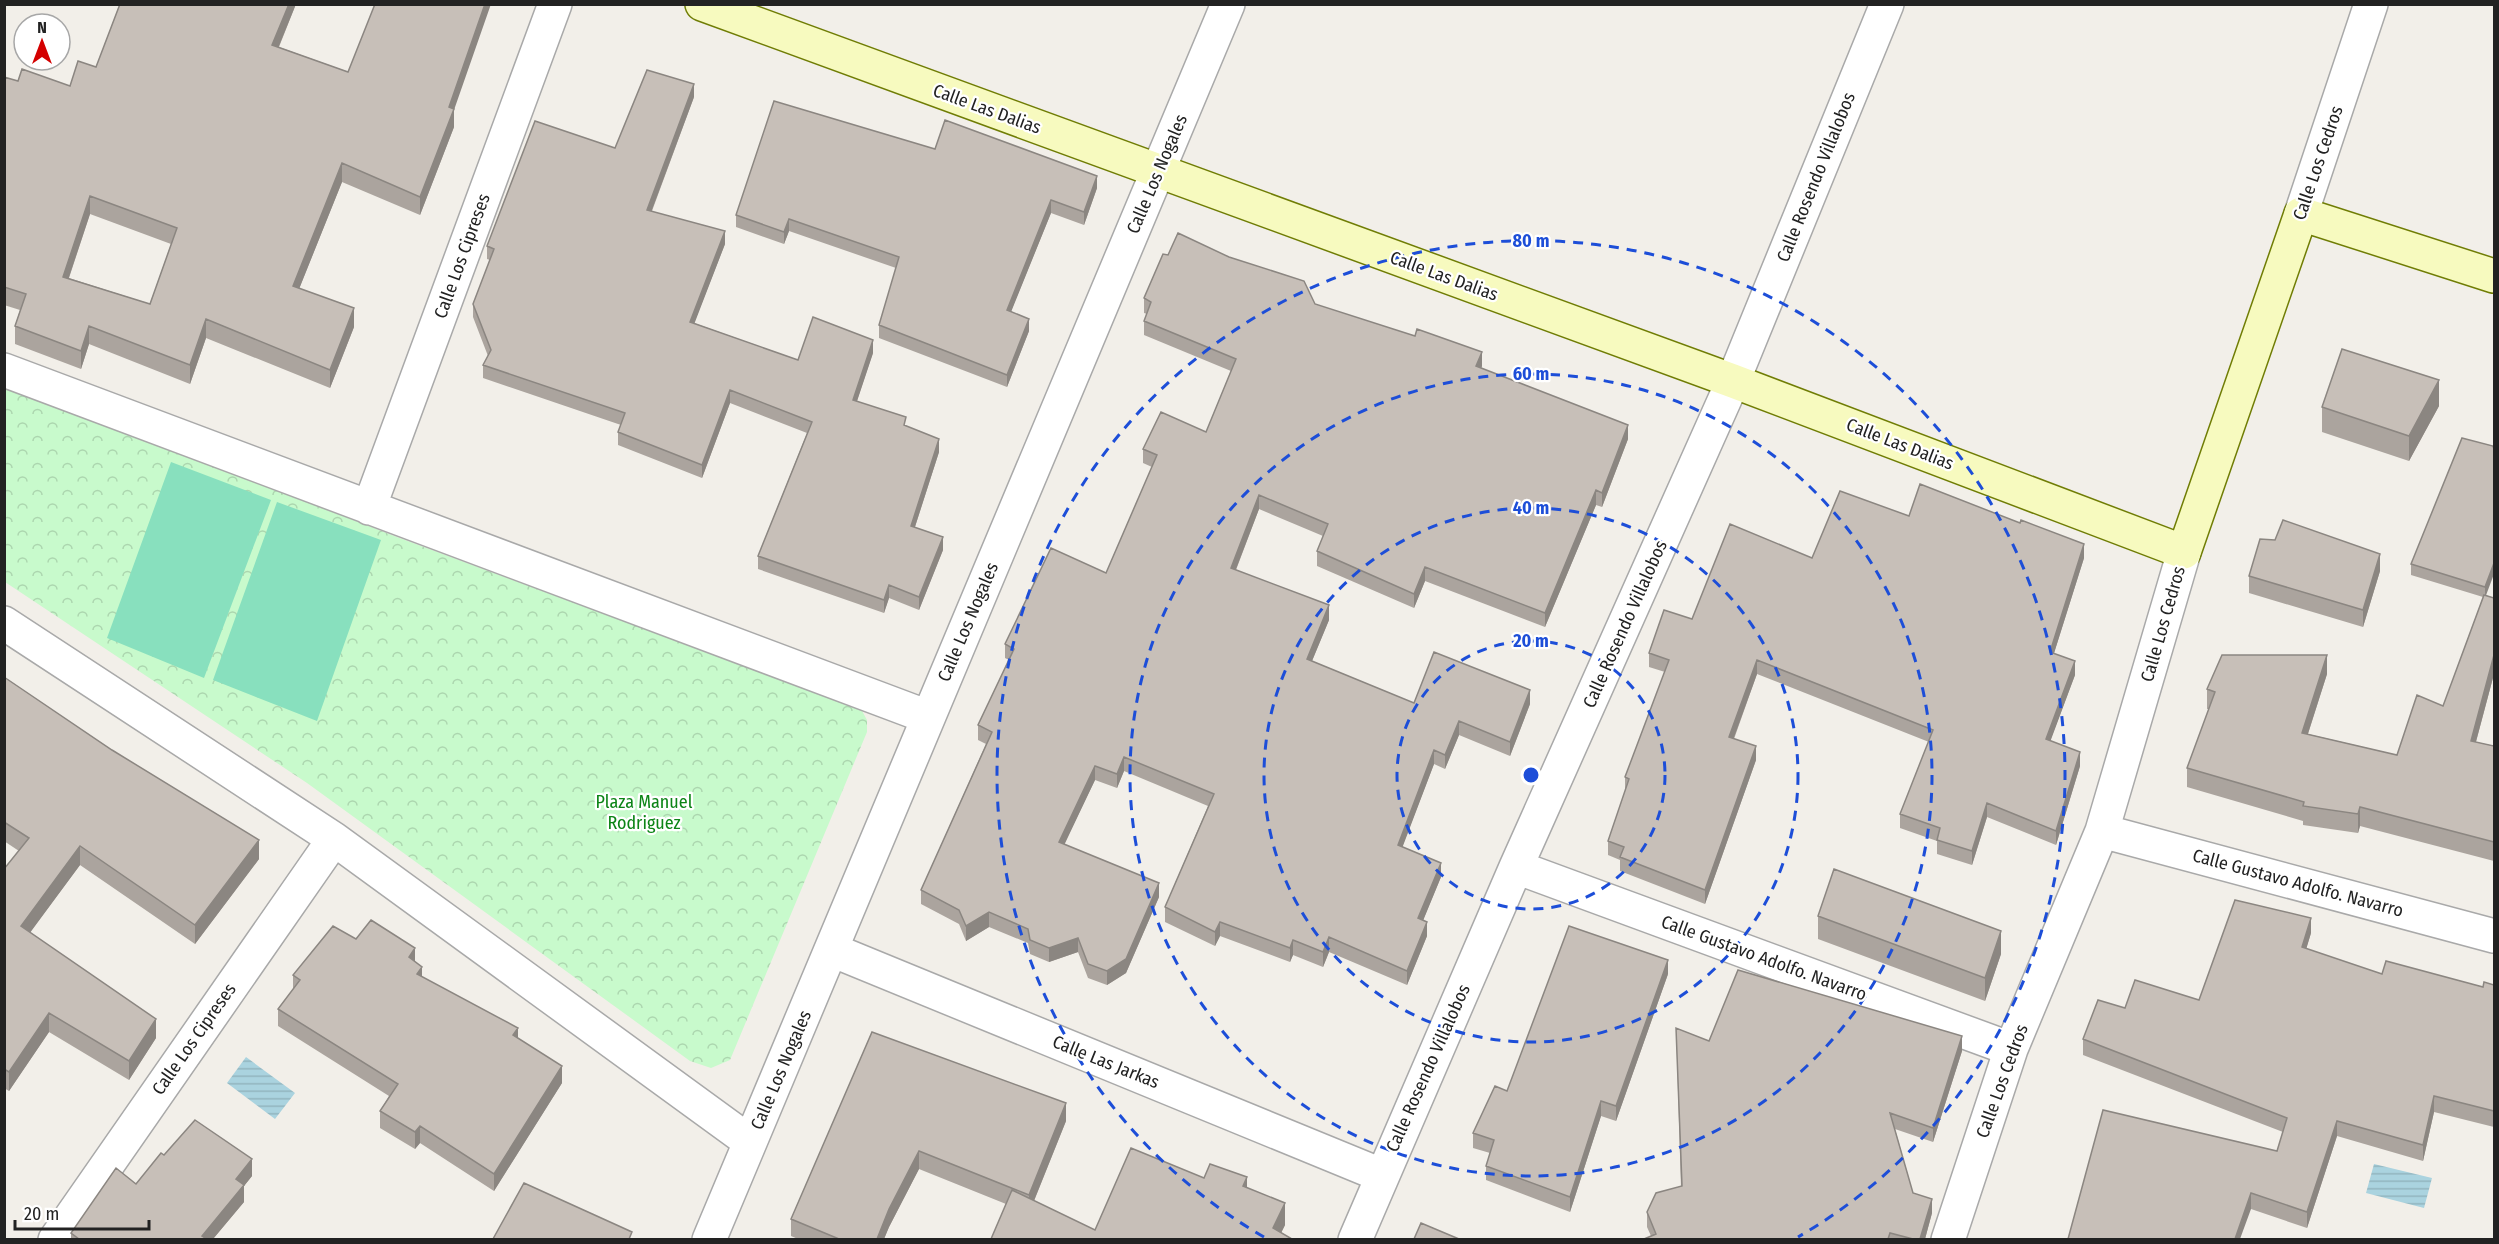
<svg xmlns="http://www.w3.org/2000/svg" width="2499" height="1244" font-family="'Fira Sans Condensed',sans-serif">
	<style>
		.park { fill: url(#park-crowns) }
		.pitch { fill: #88e0be }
		.water { fill: url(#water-rules) }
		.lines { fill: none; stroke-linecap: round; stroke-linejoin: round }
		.street-casing { stroke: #a9a9a9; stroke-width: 36 }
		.secondary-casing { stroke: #707d05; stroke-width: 36 }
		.street { stroke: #fff; stroke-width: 33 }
		.secondary { stroke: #f7fabf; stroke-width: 33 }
		.wall { fill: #aba49e; fill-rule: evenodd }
		.shaded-wall { fill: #8b8681 }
		.building { fill: #c7bfb8; stroke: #8b8681; stroke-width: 1.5; fill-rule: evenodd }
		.ring { fill: none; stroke: #1d4ed8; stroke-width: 3; stroke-dasharray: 10 8 }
		.labels { text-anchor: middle; stroke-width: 4.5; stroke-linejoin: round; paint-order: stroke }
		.street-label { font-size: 18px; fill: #222; stroke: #fff }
		.park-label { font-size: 18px; fill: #0c8416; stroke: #fff }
		.centre { fill: #1d4ed8; stroke: #fff; stroke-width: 3 }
		.ring-label { font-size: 18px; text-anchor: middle; font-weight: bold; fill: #1d4ed8; stroke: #fff; stroke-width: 4.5; stroke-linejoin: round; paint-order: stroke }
	</style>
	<defs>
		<pattern id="park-crowns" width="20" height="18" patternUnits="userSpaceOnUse" patternTransform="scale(1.5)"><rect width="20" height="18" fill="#c8facc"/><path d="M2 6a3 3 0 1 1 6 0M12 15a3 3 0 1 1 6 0" fill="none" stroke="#acd6af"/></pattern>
		<pattern id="water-rules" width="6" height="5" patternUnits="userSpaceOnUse" patternTransform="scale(1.5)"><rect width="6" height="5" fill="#aad3df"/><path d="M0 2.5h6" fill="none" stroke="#92b5bf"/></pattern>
	</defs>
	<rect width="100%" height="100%" fill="#f2efe9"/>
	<path class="park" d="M4 384 397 537 861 709 867 720V732L730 1060 711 1068 690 1061 307 783 5 582Z"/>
	<path class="pitch" d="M171 462 271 500 204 678 107 638Z
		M277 502 381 540 317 721 213 680Z"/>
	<path class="water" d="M246 1057 295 1093 275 1119 227 1083Z
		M2374 1164 2432 1178 2424 1208 2366 1193Z"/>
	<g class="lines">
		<defs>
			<path id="street" d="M2301 214 2371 4
				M4 370 928 717
				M369 508 555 4
				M4 623 334 839 750 1142
				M2102 831 2494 936
				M1516 867 2011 1049
				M832 950 1381 1175
				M55 1240 334 839
				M709 1240 1228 4
				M1355 1240 1516 867 1733 381 1887 4
				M1948 1240 2011 1049 2102 831 2184 552"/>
			<path id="secondary" d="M702 4 1733 381 2184 552 2301 214 2494 276"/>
		</defs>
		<use href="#street" class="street-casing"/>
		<use href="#secondary" class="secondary-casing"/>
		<use href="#street" class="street"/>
		<use href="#secondary" class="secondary"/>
	</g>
	<path class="wall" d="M116 4H296L279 47 454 110V127L420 215 342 182 299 289 354 327 330 388 206 338 190 384 89 344 81 369 15 344V326L20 310 4 305V77L18 81 70 86 96 67 119 6ZM90 214 171 244 150 304 69 278Z
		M694 97 652 211 725 244 694 323 798 360 873 353 857 401 906 426 939 452 915 527 943 550 919 610 889 598 884 613 758 569V556L807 433 730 403 702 478 618 445V432L621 425 483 378V365L488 356 473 317V304L490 260 487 259V246L615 148Z
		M935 149 1097 188 1084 225 1051 213 1011 311 1029 331 1007 387 879 338V325L896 268 789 231 784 244 736 227V215Z
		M1144 298 1315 304 1482 366 1481 368 1628 439 1602 507 1596 505 1545 627 1425 581 1414 608 1317 566V551L1323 536 1259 509 1236 570 1329 620 1312 661 1414 703 1530 704 1510 756 1459 735 1445 769 1434 764 1402 847 1441 877 1423 920 1427 936 1407 985 1329 952 1323 967 1293 955 1290 962 1220 936 1215 946 1165 922V907L1208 806 1124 771 1117 788 1095 780 1064 844 1159 897 1126 973 1107 985 1088 978 1078 952 1049 962 1030 954 1028 943 989 927 966 941 959 924 921 904V890L986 744 978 740V725L1009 660 1005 658V644L1106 573 1152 467 1143 463V449L1206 432 1231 371 1144 335V321L1147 314 1144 313Z
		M2439 406 2409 461 2322 432V407Z
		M2493 446 2486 595 2494 598V674L2476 742 2494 746V861L2360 826 2358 833 2303 825V821L2187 787V768L2209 709H2207V689L2327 674 2308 734 2397 755 2443 706 2483 597 2411 575V564Z
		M1909 516 2084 558 2054 653 2075 675 2050 741 2080 766 2056 845 1987 817 1972 865 1937 854V841L1900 828V814L1929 742 1757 674 1734 739 1756 760 1705 904 1620 871V860L1608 855V841L1625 791V777L1665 672 1649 667V653L1692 619 1812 558Z
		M2380 571 2363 627 2249 593V576Z
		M4 677 259 859 195 944 80 865 30 932 156 1038 129 1080 49 1032 9 1091 4 1088V869L19 851 4 841Z
		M1818 916 2001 954 1985 1001 1818 939Z
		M2311 933 2306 949 2382 974 2483 987 2494 985V1127L2434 1112 2423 1161 2337 1136 2307 1228 2251 1209 2068 1239 2277 1151 2283 1132 2083 1055V1039L2199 1000Z
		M356 939 415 962 422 977 518 1038 562 1083 494 1191 420 1143 415 1149 380 1128V1111L389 1096 278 1026V1009L293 990V975Z
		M1668 974 1616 1121 1601 1116 1570 1212 1486 1180V1166L1490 1153 1473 1148V1133L1507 1091Z
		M1676 1028 1709 1041 1962 1051 1933 1142 1895 1129 1913 1193 1932 1213 1925 1239H1644L1651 1236 1647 1227V1212L1681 1187Z
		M872 1032 1066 1121 1034 1201 1095 1230 1204 1178 1247 1187 1285 1225 1281 1233 991 1239 1006 1204 919 1169 889 1227 884 1239H798L791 1236V1219Z
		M164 1155 252 1176 244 1186V1202L213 1239H71V1233L136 1184Z"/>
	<path class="shaded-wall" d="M289 4H296L272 63V45Z
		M485 4H491L454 110V127L420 215V197L449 107Z
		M694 84V97L647 223V210Z
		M342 163V182L293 304V286Z
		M1097 176V188L1084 225V212Z
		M90 196V214L63 295V277Z
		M1051 200V213L1007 322V310Z
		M789 219V231L784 244V232Z
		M725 231V244L690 335V322Z
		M354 308V327L330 388V370Z
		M206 319V338L190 384V365Z
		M1029 319V331L1007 387V375Z
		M89 326V344L81 369V351Z
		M873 340V353L853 413V400Z
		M1482 352V366L1476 381V366Z
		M2439 380V406L2409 461V436Z
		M730 390V403L702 478V465Z
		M1628 425V439L1602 507V493Z
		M939 439V452L911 539V526Z
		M1596 490V505L1545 627V613Z
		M1259 495V509L1231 582V568Z
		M943 537V550L919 610V597Z
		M2084 544V558L2050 666V652Z
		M2380 554V571L2363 627V610Z
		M2494 563V574L2485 598V587Z
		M1425 567V581L1414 608V594Z
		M889 585V598L884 613V600Z
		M1329 605V620L1307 673V659Z
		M2327 655V674L2302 752V733Z
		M2494 655V674L2471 760V741Z
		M1757 660V674L1729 751V737Z
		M2075 661V675L2046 753V739Z
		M1530 690V704L1510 756V742Z
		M1459 721V735L1445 769V755Z
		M1756 746V760L1705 904V890Z
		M1434 750V764L1398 859V845Z
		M2080 752V766L2056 845V831Z
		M1124 757V771L1117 788V774Z
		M1095 766V780L1059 856V842Z
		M1987 803V817L1972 865V851Z
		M2360 807V826L2358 833V814Z
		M259 840V859L195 944V925Z
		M80 846V865L21 945V926Z
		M1441 863V877L1418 933V918Z
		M1159 883V897L1126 973 1107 985V971Z
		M989 912V927L966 941V926Z
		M2311 918V933L2302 963V947Z
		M1220 922V936L1215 946V932Z
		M1427 922V936L1407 985V971Z
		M2001 931V954L1985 1001V978Z
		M1329 937V952L1323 967V952Z
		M1078 938V952L1049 962V948Z
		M1293 940V955L1290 962V948Z
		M415 948V966L409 957Z
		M1668 960V974L1616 1121V1106Z
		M422 967V985L417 974Z
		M49 1013V1032L9 1091V1072Z
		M156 1019V1038L129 1080V1061Z
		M518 1028V1046L513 1035Z
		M1962 1036V1051L1933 1142V1128Z
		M562 1066V1083L494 1191V1174Z
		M2434 1096V1112L2423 1161V1145Z
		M1601 1101V1116L1570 1212V1197Z
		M1066 1103V1121L1029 1213V1195Z
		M2337 1121V1136L2307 1228V1212Z
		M420 1126V1143L415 1149V1132Z
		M919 1151V1169L889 1227 884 1239H877L889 1209Z
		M252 1159V1176L244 1186V1202L213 1239H202V1236L236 1179Z
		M1247 1177V1199L1243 1186Z
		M2251 1193V1209L2240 1239H2235Z
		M1932 1199V1213L1925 1239H1920Z
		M1285 1203V1225L1278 1239 1273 1228Z"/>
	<path class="building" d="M120 4H289L272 45 348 72 375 4H485L449 107 454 109 420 197 342 163 293 286 354 308 330 370 206 319 190 365 89 326 81 351 15 326 26 294 4 287V77L18 81 22 69 70 86 78 61 96 67ZM90 196 177 228 150 304 63 277Z
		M647 70 694 84 647 210 725 231 690 322 798 360 813 317 873 340 853 400 906 417 904 425 939 439 911 526 943 537 919 597 889 585 884 600 758 556 812 422 730 390 702 465 618 432 625 413 483 365 491 350 473 304 494 249 487 246 535 121 615 148Z
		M774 101 935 149 945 120 1097 176 1084 212 1051 200 1007 310 1029 319 1007 375 879 325 899 257 789 219 784 232 736 215Z
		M1178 233 1229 257 1304 281 1315 304 1415 336 1417 329 1482 352 1476 366 1628 425 1602 493 1596 490 1545 613 1425 567 1414 594 1317 551 1328 524 1259 495 1231 568 1329 605 1307 659 1414 703 1434 652 1530 690 1510 742 1459 721 1445 755 1434 750 1398 845 1441 863 1418 918 1427 922 1407 971 1329 937 1323 952 1293 940 1290 948 1220 922 1215 932 1165 907 1214 794 1124 757 1117 774 1095 766 1059 842 1159 883 1126 959 1107 971 1088 964 1078 938 1049 948 1030 940 1028 929 989 912 966 926 959 910 921 890 992 732 978 725 1014 649 1005 644 1051 548 1106 573 1157 455 1143 449 1161 412 1206 432 1236 359 1144 321 1151 302 1144 298 1163 254 1168 255Z
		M2342 349 2439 380 2409 436 2322 407Z
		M2462 438 2493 446 2494 449V563L2485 587 2411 564Z
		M1920 484 2020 523 2021 520 2084 544 2050 652 2075 661 2046 739 2080 752 2056 831 1987 803 1972 851 1937 840 1940 828 1900 814 1933 730 1757 660 1729 737 1756 746 1705 890 1620 857 1624 847 1608 841 1629 779 1625 777 1669 660 1649 653 1664 610 1692 619 1730 524 1812 558 1840 491 1909 516Z
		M2283 520 2380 554 2363 610 2249 576 2260 539 2275 540Z
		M2484 595 2494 598V655L2471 741 2494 746V842L2360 807 2358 814 2303 806 2304 802 2187 768 2215 692 2207 689 2222 655H2327L2302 733 2397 755 2417 695 2443 706Z
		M4 677 112 750 259 840 195 925 80 846 21 926 156 1019 129 1061 49 1013 9 1072 4 1069V869L29 838 4 822Z
		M1834 869 2001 931 1985 978 1818 916Z
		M2235 900 2311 918 2302 947 2382 974 2386 961 2483 987 2484 982 2494 985V1111L2434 1096 2423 1145 2337 1121 2307 1212 2251 1193 2235 1239H2068L2103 1110 2277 1151 2287 1118 2083 1039 2098 1000 2125 1008 2135 980 2199 1000Z
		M371 920 415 948 409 957 422 967 417 974 518 1028 513 1035 562 1066 494 1174 420 1126 415 1132 380 1111 398 1084 278 1009 300 980 293 975 333 926 356 939Z
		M1569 926 1668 960 1616 1106 1601 1101 1570 1197 1486 1166 1494 1140 1473 1133 1495 1086 1507 1091Z
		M1738 970 1962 1036 1933 1128 1890 1113 1913 1193 1932 1199 1920 1239H1913L1890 1233 1888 1239H1644L1656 1234 1647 1212 1656 1193 1682 1186 1676 1028 1709 1041Z
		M872 1032 1066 1103 1029 1195 919 1151 889 1209 877 1239H839L791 1219Z
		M195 1120 252 1159 236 1179 244 1185 202 1236 207 1239H79L71 1233 116 1168 136 1184 161 1153 164 1155Z
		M1131 1148 1204 1178 1210 1164 1247 1177 1243 1186 1285 1203 1273 1228 1292 1239H991L1012 1190 1095 1230Z
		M524 1183 632 1232 629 1239H493Z
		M1421 1223 1459 1239H1414Z"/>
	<g class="ring">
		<circle cx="1531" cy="775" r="134"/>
		<circle cx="1531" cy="775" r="267"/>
		<circle cx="1531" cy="775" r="401"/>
		<path d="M1264 1237A534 534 0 1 1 1798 1237"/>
	</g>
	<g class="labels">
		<g class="street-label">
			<text transform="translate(987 109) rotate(20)" y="6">Calle Las Dalias</text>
			<text transform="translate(2318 163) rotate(-71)" y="6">Calle Los Cedros</text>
			<text transform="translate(1157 174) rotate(-67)" y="6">Calle Los Nogales</text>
			<text transform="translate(1816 177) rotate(-68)" y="6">Calle Rosendo Villalobos</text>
			<text transform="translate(462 256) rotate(-70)" y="6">Calle Los Cipreses</text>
			<text transform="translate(1444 276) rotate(20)" y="6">Calle Las Dalias</text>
			<text transform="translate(1900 444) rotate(21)" y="6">Calle Las Dalias</text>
			<text transform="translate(968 622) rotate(-67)" y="6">Calle Los Nogales</text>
			<text transform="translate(1625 624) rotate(-66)" y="6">Calle Rosendo Villalobos</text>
			<text transform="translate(2163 624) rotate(-74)" y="6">Calle Los Cedros</text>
			<text transform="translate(2298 883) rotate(15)" y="6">Calle Gustavo Adolfo. Navarro</text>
			<text transform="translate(1764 958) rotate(20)" y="6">Calle Gustavo Adolfo. Navarro</text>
			<text transform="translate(194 1039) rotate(-55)" y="6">Calle Los Cipreses</text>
			<text transform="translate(1106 1062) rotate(22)" y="6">Calle Las Jarkas</text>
			<text transform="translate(1428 1068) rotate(-66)" y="6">Calle Rosendo Villalobos</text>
			<text transform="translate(781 1070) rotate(-67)" y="6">Calle Los Nogales</text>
			<text transform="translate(2002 1081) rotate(-70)" y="6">Calle Los Cedros</text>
		</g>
		<g class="park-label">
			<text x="644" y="808">Plaza Manuel<tspan x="644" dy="21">Rodriguez</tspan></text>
		</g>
	</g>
	<circle cx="1531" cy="775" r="9" class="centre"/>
	<g class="ring-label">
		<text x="1531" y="247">80 m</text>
		<text x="1531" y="380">60 m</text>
		<text x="1531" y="514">40 m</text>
		<text x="1531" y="647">20 m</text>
	</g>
	<rect width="2499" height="1244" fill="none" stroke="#222222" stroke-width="12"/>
	<g transform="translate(42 42)"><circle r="28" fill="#ffffff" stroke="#a7a7a7" stroke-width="1.5"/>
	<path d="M0-4.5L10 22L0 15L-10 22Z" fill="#d40000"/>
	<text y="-9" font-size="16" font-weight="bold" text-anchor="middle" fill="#222222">N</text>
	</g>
	<path d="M15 1220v9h134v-9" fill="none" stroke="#222222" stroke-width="3"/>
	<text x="24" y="1220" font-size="18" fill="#222222" stroke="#ffffff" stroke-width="4.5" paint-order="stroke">20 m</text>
</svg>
